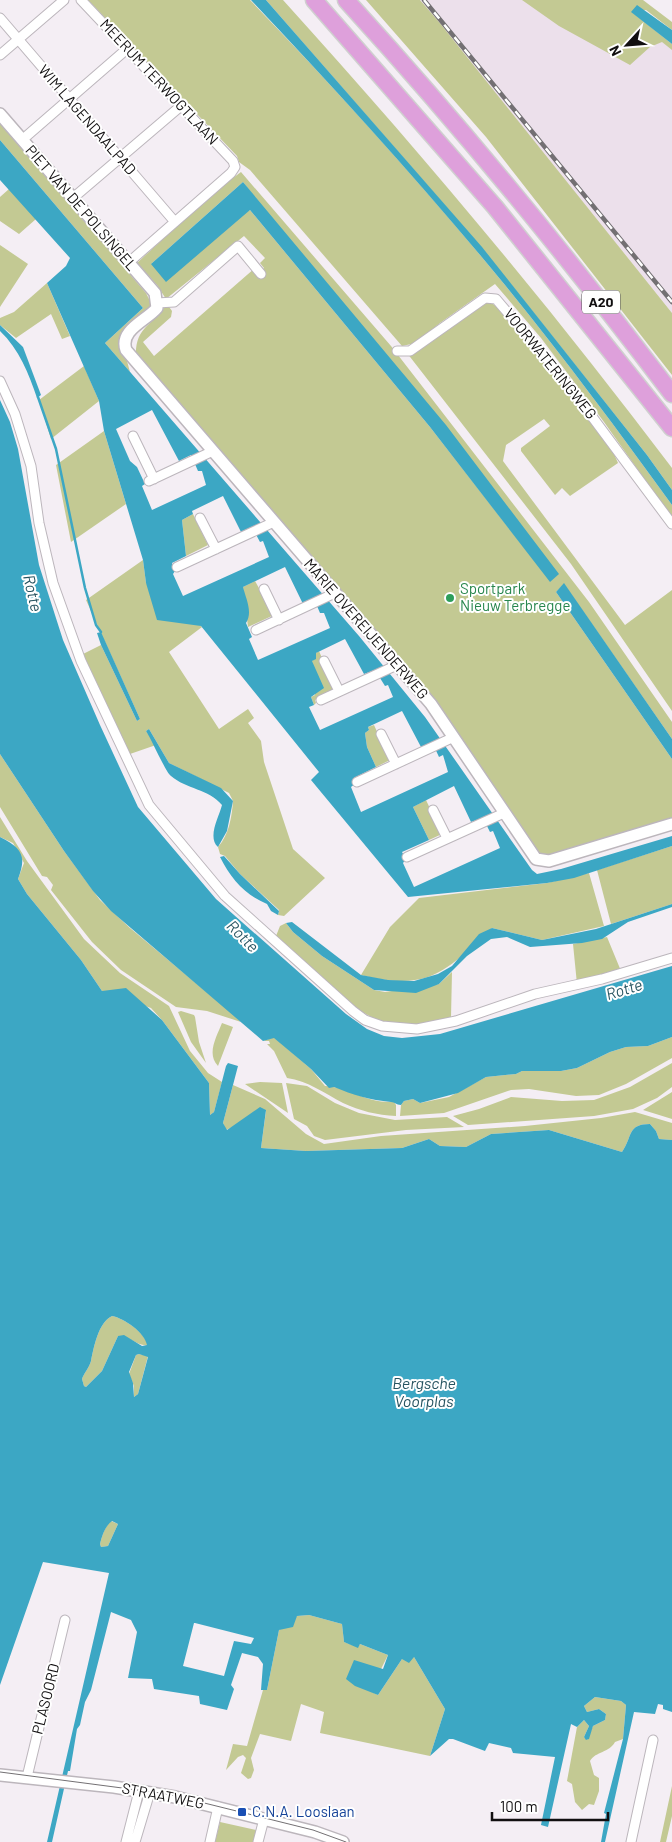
<svg xmlns="http://www.w3.org/2000/svg" width="672" height="1842" font-family="Barlow,sans-serif">
	<style>
		.built { fill: #ece0eb }
		.green { fill: #c3c993; fill-rule: evenodd }
		.water { fill: #3ca7c4; fill-rule: evenodd }
		.lines { fill: none; stroke-linecap: round; stroke-linejoin: round }
		.stream { stroke: #3ca7c4; stroke-width: 2.5 }
		.minor-casing { stroke: #bcb6bc; stroke-width: 11 }
		.tertiary-casing { stroke: #bcb6bc; stroke-width: 14 }
		.motorway-casing { stroke: #cfcfcf; stroke-width: 19 }
		.minor { stroke: #fff; stroke-width: 9 }
		.tertiary { stroke: #fff; stroke-width: 11 }
		.motorway { stroke: #dea0db; stroke-width: 16 }
		.tram { stroke: #737073; stroke-width: 1 }
		.rail-casing { stroke: #737073; stroke-width: 4.5 }
		.rail { stroke: #fff; stroke-width: 2.5; stroke-dasharray: 8; stroke-linecap: butt }
		.leisure-dot { fill: #2e9e5b; stroke: #fff; stroke-width: 2 }
		.transit-dot { fill: #1a4fb4; stroke: #fff; stroke-width: 2 }
		.labels { text-anchor: middle; stroke-width: 4; stroke-linejoin: round; paint-order: stroke }
		.shield { fill: #fff; stroke: #585758; stroke-width: 1 }
		.shield-label { font-size: 14px; font-weight: bold; fill: #110f10 }
		.street-label { font-size: 15px; fill: #110f10; stroke: #fff }
		.leisure-label { font-size: 15px; fill: #27864d; stroke: #fff; text-anchor: start }
		.transit-label { font-size: 15px; fill: #164399; stroke: #fff; text-anchor: start }
		.water-label { font-size: 16px; font-style: italic; fill: #275461; stroke: #fff }
	</style>
	<rect width="100%" height="100%" fill="#f4eef4"/>
	<path class="built" d="M420 0H528L656 37 672 49V313Z"/>
	<path class="green" d="M88 0H250C337 90 421 183 500 279 560 352 617 429 672 505V518L604 422 541 338 495 284 440 323 416 343 402 346 250 170 239 162 237 156Z
		M266 0H283C419 150 550 306 672 468V490L647 455 482 248Z
		M366 0H420L439 22 672 313V375L486 137Z
		M522 0H643L672 22V30L646 10 632 12 672 44V50L662 42 650 47 630 65 559 26Z
		M0 123 146 293 151 303 150 308 124 350 130 372 105 343 143 308 0 140Z
		M241 172 391 346 589 602 672 722V739L564 584 556 592 672 759V819L541 858 428 699 136 356C135 326 153 326 167 304L172 311 171 317 143 342 154 356 255 268 259 273 264 268 260 263 265 258 244 236 166 299 157 285 137 263 227 180 229 181ZM243 182 550 581 430 427 250 210 151 264Z
		M9 189 36 219 19 234 0 221V197Z
		M0 245 28 264 0 307Z
		M47 283 70 336 62 339 51 314 16 338 0 325V318L14 312Z
		M488 300 502 311 611 447 618 463 570 496 562 488 555 495 521 451V448L550 426 544 419 506 445 503 461 625 625 672 590V711L571 564 407 353Z
		M84 366 99 401 51 439 39 400Z
		M104 431 126 504 71 542 56 465Z
		M193 514 208 545 186 556 182 520Z
		M143 560 146 583 202 627 169 652 219 729 248 709 254 718 248 723 261 741 264 762 293 849 325 878 284 916 278 915 279 910 240 874 225 856 220 854 218 847C229 835 232 816 233 801L229 793 169 763 149 729 146 731 156 745 130 754 83 654 101 645 137 721 140 719 86 600Z
		M255 581 274 615 248 627 243 587Z
		M319 651 336 691 315 700 316 703 314 705 311 697 315 695 312 661 316 653Z
		M374 725 390 760 376 767 367 747 365 733 369 730 368 727Z
		M0 754 64 851 100 900 130 928 234 1015 241 1022 207 1011 176 1007 121 970 92 942 51 890 53 885 47 877 42 876 0 807Z
		M426 800 442 834 429 840 413 807Z
		M0 817 27 861 84 939 120 973 169 1006 190 1051 208 1073 222 1082 214 1112 210 1115 209 1083 162 1020 151 1008 102 991 81 960 27 894 18 879 24 863 13 843 0 837Z
		M672 846V904L611 924 597 870Z
		M589 873 604 926 542 940 492 928C445 972 429 992 361 975L390 927 419 898 547 883Z
		M286 923 293 932 322 956 374 990 385 992 439 984 452 972 451 1017 419 1026 386 1023 375 1019 357 1009 276 936 280 926Z
		M607 937 621 971 577 984 573 944Z
		M181 1011 194 1015 195 1017 199 1042 206 1063 191 1042 178 1012Z
		M222 1023 233 1027 218 1066C206 1054 217 1036 222 1023Z
		M274 1037 311 1069 325 1086C349 1087 364 1103 394 1102L396 1105V1116C377 1115 360 1111 343 1103 324 1093 308 1081 287 1078L274 1051 267 1044H270L269 1041H263Z
		M672 1037V1058L626 1084 599 1095 576 1096 529 1089 511 1090 444 1113 400 1116 401 1105 404 1101 413 1099 420 1103 449 1097 486 1077 516 1074 522 1071H561L577 1068 610 1052 626 1047 648 1046Z
		M672 1063V1087L657 1098 633 1109 594 1116 468 1125 453 1116 479 1109 511 1097 562 1101 594 1100 630 1087Z
		M260 1082 282 1083 288 1113 245 1084Z
		M286 1083 307 1086 335 1103 359 1113 395 1120 447 1117 464 1127 406 1130 325 1140 314 1136 307 1126 294 1119Z
		M233 1085 265 1099 306 1134 324 1144 381 1136 525 1126 601 1118 635 1112 672 1123V1140L659 1139 656 1131 650 1124C627 1124 633 1136 622 1152L549 1130 491 1134 466 1147 440 1146 429 1139 402 1148 306 1151 261 1148 266 1111 226 1130 223 1123Z
		M672 1092V1119L643 1110Z
		M112 1316C124 1318 145 1333 148 1345 138 1347 130 1336 118 1336L102 1371 86 1387 84 1386 82 1379C84 1373 89 1368 91 1361 94 1347 98 1323 112 1316Z
		M139 1354 148 1356 138 1394 134 1397V1386L129 1374 136 1355Z
		M111 1521 118 1524 108 1546 101 1547 100 1544C102 1536 105 1526 111 1521Z
		M309 1615 342 1624 344 1642 358 1647 360 1644 388 1655 370 1691 378 1695 402 1659 414 1657 445 1709 430 1756 320 1733 324 1712 301 1704 291 1741 260 1734 251 1758 254 1770 251 1778 248 1779 241 1773 246 1758 243 1755 238 1757 226 1770 233 1744 247 1746 263 1690H267L279 1630 297 1616Z
		M595 1697 621 1701 626 1705 623 1739 615 1742C609 1753 596 1751 590 1761L594 1775 599 1778V1791L594 1805 589 1804 582 1810 575 1802 572 1784 567 1781 577 1727 584 1720 589 1726 584 1737 587 1740 593 1726 605 1720 606 1714 599 1709 587 1712 584 1706Z
		M672 1786V1816L666 1842H660Z
		M220 1822 256 1830 253 1842H215Z"/>
	<path class="water" d="M251 0H266L482 247 647 455 672 490V505C617 429 560 352 500 279 421 183 336 90 251 0Z
		M637 5 672 30V44L631 12Z
		M0 140 143 308 105 343 359 636 425 717 532 870 537 874 561 869 672 836V846L574 878 547 883 408 897 311 780 319 772 201 626 157 620 146 583 143 560 104 431 99 401 47 283 66 266 70 258 0 180ZM152 410 179 461 191 455 198 471H202L206 485 152 510 142 486 145 484 137 467 130 461 116 429ZM223 496 241 532 252 527 260 542 263 541 269 557 183 596 173 574 175 571 172 563 186 556 182 520 193 514 192 511ZM285 567 303 604 314 599 320 613H324L330 628 258 660 249 639 252 637 246 623C253 612 246 599 243 587ZM345 639 364 674 375 670 385 686 388 685 393 697 320 730 309 707 314 705 311 697 324 688 312 661 316 659V653ZM402 711 421 747 432 742 439 757 443 755 448 772 361 812 351 787 356 783 354 778 376 767 367 747 365 733 369 730 368 727ZM454 786 471 822 483 818 490 832 493 831 500 848 414 887 403 863 406 859 402 852 429 840 413 807Z
		M243 182 446 425 559 574 550 582 430 427 250 210 166 282 151 264Z
		M0 325 23 347 41 395 37 398C29 374 19 349 0 331Z
		M0 400 10 422 18 449 39 565 63 640 100 725 138 807 216 899 346 1014 367 1029 384 1036 402 1038 440 1034 672 966V1037L648 1046 626 1047 610 1052 577 1068 561 1071H522L516 1074 486 1077 458 1093 420 1103 413 1099 404 1101 401 1105C396 1105 395 1102 391 1102 370 1100 353 1095 334 1087L329 1088 311 1069 274 1038 263 1041 111 911 93 891 64 851 0 754Z
		M564 583 672 739V759L556 592Z
		M101 632 140 719 137 721 101 645 97 633Z
		M149 729 169 763 221 788 233 801 227 831 218 847C207 837 219 817 222 805 209 789 186 789 171 776 166 773 152 740 146 731Z
		M0 837C22 848 27 856 18 879L27 894 81 960 102 991 126 988 162 1020 209 1083 210 1115 214 1112 226 1066 228 1063 238 1066 223 1123 227 1130 260 1107 266 1110 261 1148 306 1151 402 1148 429 1139 440 1146 466 1147 491 1134 549 1130 622 1152C633 1136 627 1124 650 1124L656 1131 659 1139 672 1140V1712L663 1709V1705L658 1704 655 1714 634 1712 605 1842H601L606 1814 604 1813 623 1739 626 1705 621 1701 595 1697 584 1706 587 1712 599 1709 606 1714 605 1720 593 1726 589 1739 586 1740 584 1737 589 1726 584 1720 577 1727 571 1724 548 1827 541 1825 555 1757 513 1753 511 1748 489 1743 485 1751 453 1739H449L430 1756 445 1709 414 1657 409 1663 402 1659 378 1695 355 1686 346 1679 354 1660 383 1669 388 1655 360 1644 358 1648 344 1642 342 1624 309 1615 297 1616 293 1627 279 1630 267 1690H261L263 1664 258 1657 242 1653 231 1685 234 1689 227 1710 200 1704 199 1696 154 1689 152 1679 128 1678 137 1632 131 1620 111 1612 91 1690 85 1702 80 1725 77 1729 70 1771H68L52 1842H47L109 1573 43 1562 0 1685ZM112 1316C124 1318 145 1333 147 1345L142 1346 124 1335 118 1336 102 1371 86 1387 84 1386 82 1379C84 1373 89 1368 91 1361 94 1347 98 1323 112 1316ZM139 1354 148 1357 138 1394 134 1397 133 1383 129 1372 136 1355ZM112 1521 118 1524 108 1546 101 1547 100 1544C102 1536 105 1526 112 1521ZM194 1623H195L254 1638 251 1644 234 1641 224 1676 183 1666Z
		M224 856 240 874 279 911 278 915 271 911 267 904C245 895 231 879 220 857Z
		M672 904V907L628 922 602 939 582 943 530 947 507 937 491 939 467 956 439 984 416 993 374 990 322 956 293 932 286 923 292 922 361 975 388 980 414 981 438 974 452 966 479 934 492 928 542 940 596 929Z"/>
	<g class="lines">
		<path class="stream" d="M38 397 56 449 85 588 96 625 101 632"/>
		<defs>
			<path id="minor" d="M81 0 233 161 235 167 231 173 128 263
				M0 18 175 222
				M0 55 64 0
				M22 140 128 48
				M73 198 182 105
				M157 303 174 302 238 246 261 274
				M397 351H410L485 298 496 299 561 375 672 524
				M0 381 15 414 31 466 39 523 53 583 81 661 149 805 225 896 353 1011 365 1020 382 1026 417 1029 456 1021 535 994 602 979 672 958
				M133 436 154 479
				M149 481 213 451
				M200 518 216 549
				M177 567 274 522
				M264 589 279 620
				M256 630 335 593
				M324 661 339 691
				M321 700 397 665
				M381 734 396 764
				M357 782 454 737
				M433 810 447 838
				M407 857 504 813
				M27 1777 65 1620
				M126 1842 139 1791
				M135 1842 150 1792
				M210 1842 218 1807
				M258 1842 264 1819
				M631 1842 653 1740"/>
			<path id="tertiary" d="M0 114 155 293 157 308C146 321 119 330 126 350L431 704 536 859 549 861 672 824
				M0 1775 114 1787 175 1797 315 1832 343 1842"/>
			<path id="motorway" d="M314 0 495 207 672 428
				M346 0C461 126 569 258 672 394"/>
		</defs>
		<use href="#minor" class="minor-casing"/>
		<use href="#tertiary" class="tertiary-casing"/>
		<use href="#motorway" class="motorway-casing"/>
		<use href="#minor" class="minor"/>
		<use href="#tertiary" class="tertiary"/>
		<use href="#motorway" class="motorway"/>
		<path class="tram" d="M0 1772 168 1794 313 1830 346 1842"/>
		<defs>
			<path id="rail" d="M424 0 672 302"/>
		</defs>
		<use href="#rail" class="rail-casing"/>
		<use href="#rail" class="rail"/>
	</g>
	<circle class="leisure-dot" cx="450" cy="598" r="5"/>
	<rect class="transit-dot" x="237" y="1807" width="10" height="10" rx="2.5"/>
	<g class="labels">
		<rect class="shield" x="582" y="290.5" width="38" height="23" rx="4"/>
		<g class="shield-label">
			<text x="601" y="307">A20</text>
		</g>
		<g class="street-label">
			<text transform="translate(159 82) rotate(47)" y="5">MEERUM TERWOGTLAAN</text>
			<text transform="translate(87 120) rotate(49)" y="5">WIM LAGENDAALPAD</text>
			<text transform="translate(81 208) rotate(49)" y="5">PIET VAN DE POLSINGEL</text>
			<text transform="translate(550 364) rotate(51)" y="5">VOORWATERINGWEG</text>
			<text transform="translate(366 629) rotate(49)" y="5">MARIE OVEREIJENDERWEG</text>
			<text transform="translate(46 1699) rotate(-76)" y="5">PLASOORD</text>
			<text transform="translate(163 1796) rotate(11)" y="5">STRAATWEG</text>
		</g>
		<g class="leisure-label">
			<text x="460" y="594">Sportpark<tspan x="460" dy="17">Nieuw Terbregge</tspan></text>
		</g>
		<g class="transit-label">
			<text x="252" y="1817">C.N.A. Looslaan</text>
		</g>
		<g class="water-label">
			<text transform="translate(33 593) rotate(77)" y="6">Rotte</text>
			<text transform="translate(243 936) rotate(45)" y="6">Rotte</text>
			<text transform="translate(624 989) rotate(-17)" y="6">Rotte</text>
			<text x="424" y="1389">Bergsche<tspan x="424" dy="18">Voorplas</tspan></text>
		</g>
	</g>
	<g transform="translate(627 45) rotate(244)" stroke="#ffffff" stroke-width="4" paint-order="stroke">
	<path d="M0-4L9 19L0 12L-9 19Z" fill="#110f10"/>
	<text y="-8" font-size="14" font-weight="bold" text-anchor="middle" fill="#110f10">N</text>
	</g>
	<path d="M492 1812v8h116v-8" fill="none" stroke="#110f10" stroke-width="2.5"/>
	<text x="500" y="1812" font-size="15" fill="#110f10" stroke="#ffffff" stroke-width="4" paint-order="stroke">100 m</text>
</svg>
